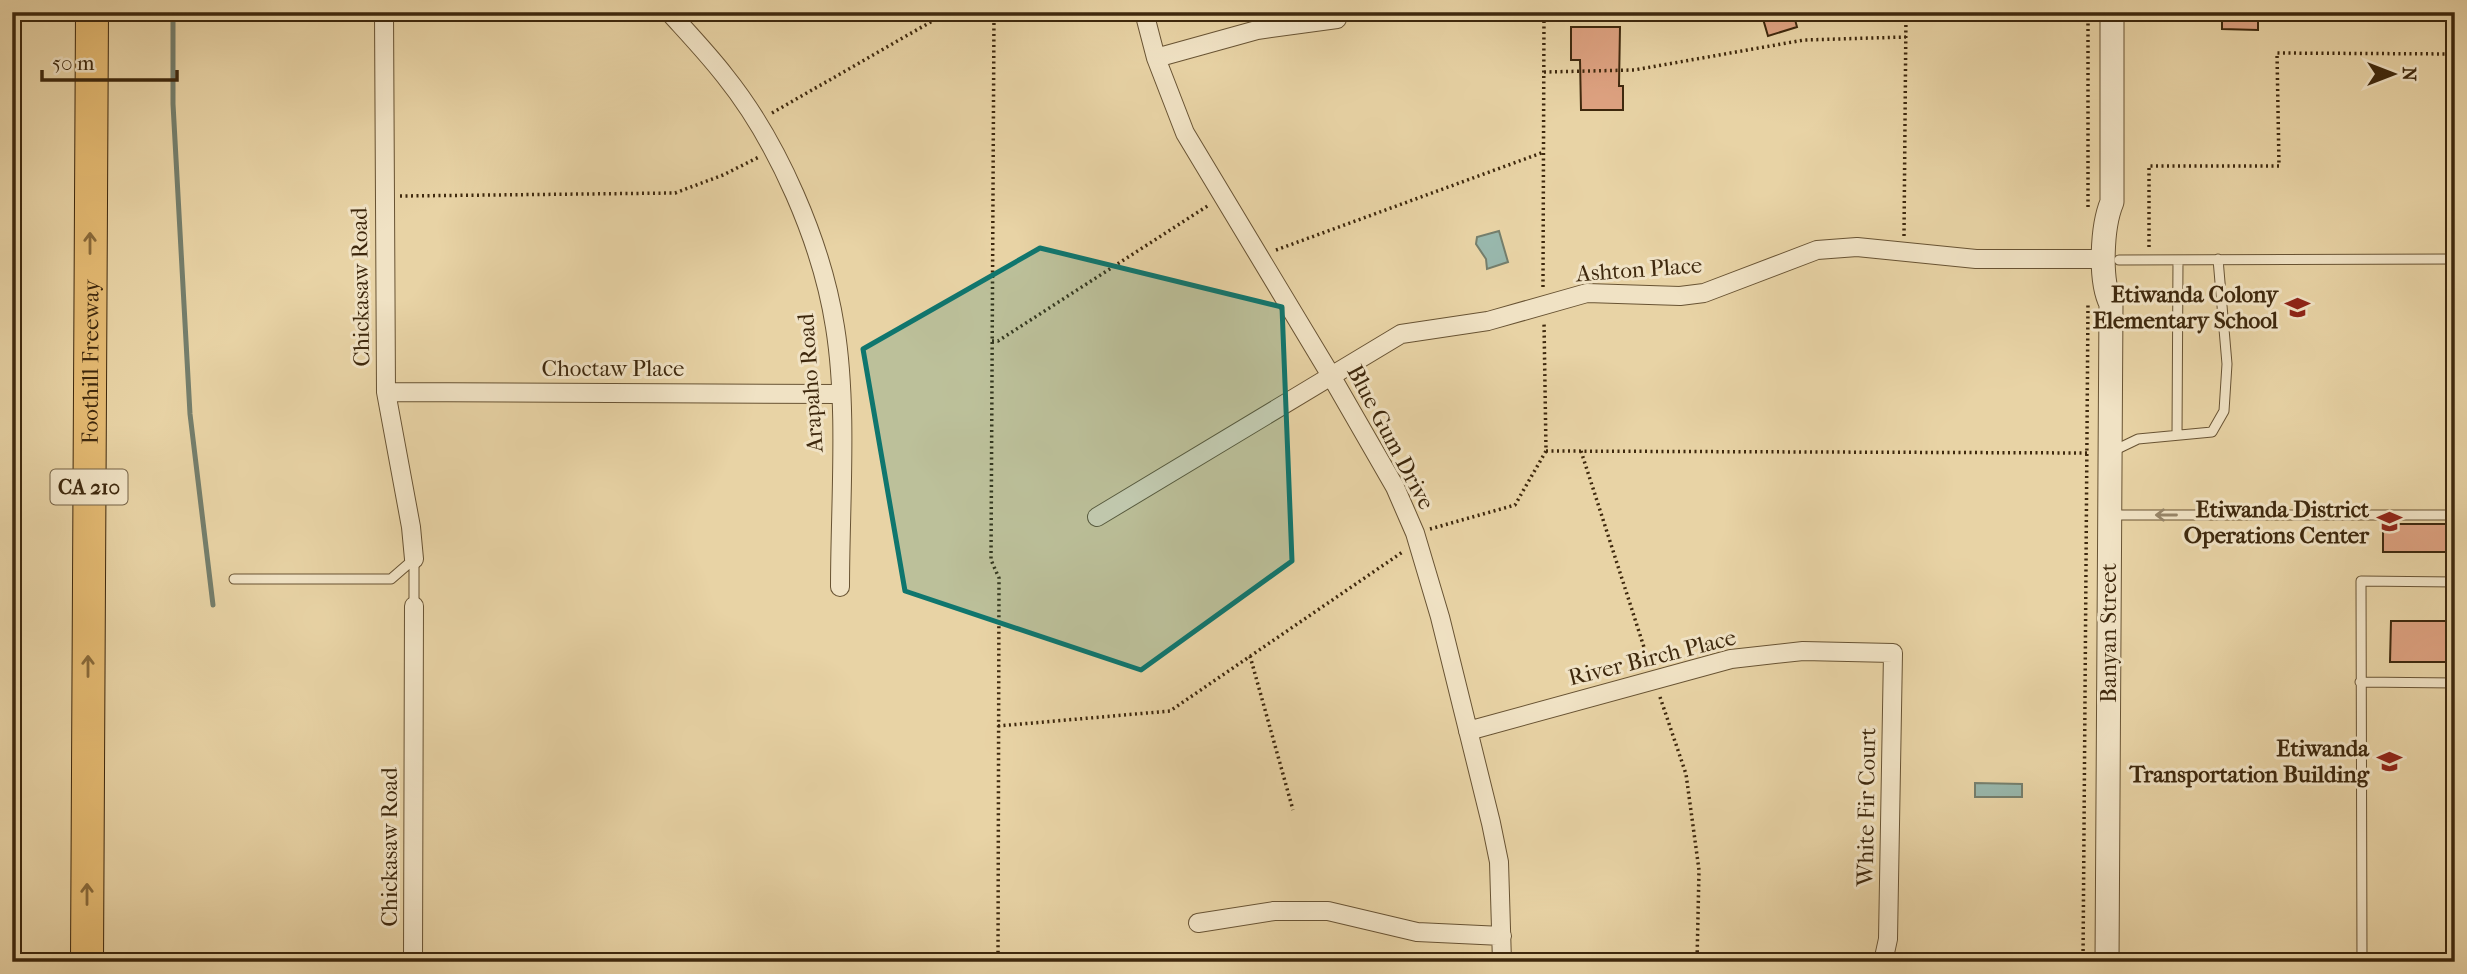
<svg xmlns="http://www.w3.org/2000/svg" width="2467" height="974" font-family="'IM FELL French Canon',serif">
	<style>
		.water { fill: #98b7ac; stroke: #747e6c; stroke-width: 2 }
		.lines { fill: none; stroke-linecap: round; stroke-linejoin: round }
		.stream { stroke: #747e6c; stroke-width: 5 }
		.building { fill: #dda180; stroke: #3e280d; stroke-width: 2 }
		.service-casing { stroke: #685333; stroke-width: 11 }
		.minor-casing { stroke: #685333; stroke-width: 20 }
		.tertiary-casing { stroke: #685333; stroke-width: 25 }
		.motorway-casing { stroke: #3e280d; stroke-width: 34 }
		.path { stroke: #3e280d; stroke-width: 3.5; stroke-dasharray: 2 3.5; stroke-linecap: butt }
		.service { stroke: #f0e2c4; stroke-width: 9 }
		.minor { stroke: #f0e2c4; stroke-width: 18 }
		.tertiary { stroke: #f0e2c4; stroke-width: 23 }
		.motorway { stroke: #e4ba72; stroke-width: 32 }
		.oneway { stroke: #896a3a }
		.oneway2 { stroke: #978568 }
		.marked { fill: #0f766e; fill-opacity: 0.2; stroke: #0f766e; stroke-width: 5; stroke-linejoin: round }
		.labels { text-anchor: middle; stroke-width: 6; stroke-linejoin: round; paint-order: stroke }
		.shield { fill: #f0e2c4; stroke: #736044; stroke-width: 2 }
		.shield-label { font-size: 21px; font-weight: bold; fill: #3e280d }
		.street-label { font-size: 23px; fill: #3e280d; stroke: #f0e2c4 }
		.poi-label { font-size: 23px; font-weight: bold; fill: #3e280d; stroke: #f0e2c4; text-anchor: end }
	</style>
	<rect width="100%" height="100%" fill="#e8d3a5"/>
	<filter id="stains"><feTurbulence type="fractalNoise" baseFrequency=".00286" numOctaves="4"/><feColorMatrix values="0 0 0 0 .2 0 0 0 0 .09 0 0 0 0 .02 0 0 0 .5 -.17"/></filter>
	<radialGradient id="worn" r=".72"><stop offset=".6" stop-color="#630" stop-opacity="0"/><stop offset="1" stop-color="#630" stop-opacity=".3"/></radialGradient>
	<path class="water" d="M1499 231 1508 262 1487 269 1486 259 1476 244 1477 237Z
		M1975 783 2022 784V797H1975Z"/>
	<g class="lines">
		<path class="stream" d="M173 12V104L190 414 213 605"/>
	</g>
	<path class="building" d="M1761 12H1793L1797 27 1768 36Z
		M2222 12H2258V30L2222 29Z
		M1571 27H1620L1619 86H1623V110H1581L1580 60H1571Z
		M2383 524H2455V552H2383Z
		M2391 621H2455V662H2390Z"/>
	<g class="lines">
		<defs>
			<path id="service" d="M2119 260 2455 259
				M2177 435 2178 260
				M2113 451 2138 439 2212 432 2224 411 2227 364 2218 259
				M2110 515H2455
				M414 559V606
				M234 579H391L414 559
				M2360 682 2455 683
				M2362 962 2361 581 2455 582"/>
			<path id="minor" d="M384 12 386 392 411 527 414 559
				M669 12C688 33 708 54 725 76 778 142 822 243 835 327 848 408 840 504 840 587
				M1144 12 1156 58 1185 133 1330 374 1395 487 1415 533 1440 617 1491 823 1499 862 1502 962
				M1156 58 1257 30 1337 19
				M386 392 840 394
				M1097 517 1401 334 1488 321 1587 293 1680 296 1704 293 1817 250 1857 247 1976 259H2105
				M1468 731 1731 659 1803 651 1893 653 1888 939 1883 962
				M1198 923 1274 911H1328L1417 932 1502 936
				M413 962 414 606"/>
			<path id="tertiary" d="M2107 962 2111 304C2099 280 2102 226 2112 202V12"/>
			<g id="motorway">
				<path id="s1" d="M87 962 92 12"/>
			</g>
		</defs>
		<use href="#service" class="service-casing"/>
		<use href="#minor" class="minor-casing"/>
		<use href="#tertiary" class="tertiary-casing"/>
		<use href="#motorway" class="motorway-casing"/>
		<path class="path" d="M994 12 991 560 999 578 998 962
			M1544 72 1634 70 1804 40 1906 37
			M772 113 948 12
			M400 196 675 193 723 175 759 157
			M2088 207V12
			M1904 236 1906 12
			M2149 247V166H2279L2277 53 2455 54
			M1276 250 1544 152
			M1543 287 1544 12
			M992 341H998L1209 205
			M1546 451 2087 453
			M1581 451 1650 666
			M1430 529 1515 505 1546 451 1544 322
			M1250 656 1293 810
			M1660 697 1686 774 1699 870 1697 962
			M998 726 1170 711 1404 551
			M2083 962 2088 302"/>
		<use href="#service" class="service"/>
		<use href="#minor" class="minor"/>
		<use href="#tertiary" class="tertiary"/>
		<use href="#motorway" class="motorway"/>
	</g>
	<defs><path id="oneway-shaft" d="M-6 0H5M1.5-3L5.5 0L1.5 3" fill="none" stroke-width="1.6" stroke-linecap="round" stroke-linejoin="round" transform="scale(1.75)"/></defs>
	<g class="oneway">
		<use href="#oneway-shaft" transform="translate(90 243) rotate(-90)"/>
		<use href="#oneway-shaft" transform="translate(88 666) rotate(-90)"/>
		<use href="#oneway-shaft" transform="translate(87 894) rotate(-90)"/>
	</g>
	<use class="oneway2" href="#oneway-shaft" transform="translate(2166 515) rotate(-180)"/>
	<path class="marked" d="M1040 248 1282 307 1292 561 1141 670 905 591 863 349Z"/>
	<defs>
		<symbol id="school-bare" viewBox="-9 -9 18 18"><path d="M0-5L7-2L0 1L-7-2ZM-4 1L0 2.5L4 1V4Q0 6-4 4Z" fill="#8f2418" stroke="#f0e2c4" stroke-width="2.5" paint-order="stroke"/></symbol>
	</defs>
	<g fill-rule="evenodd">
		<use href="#school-bare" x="2280" y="290" width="35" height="35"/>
		<use href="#school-bare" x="2372" y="504" width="35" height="35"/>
		<use href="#school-bare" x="2372" y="744" width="35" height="35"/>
	</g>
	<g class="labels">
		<rect class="shield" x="50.5" y="469.5" width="77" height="35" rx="5"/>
		<g class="shield-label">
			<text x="89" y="494">CA 210</text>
		</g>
		<g class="street-label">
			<text transform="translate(1639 269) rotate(-4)" y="8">Ashton Place</text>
			<text transform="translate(360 287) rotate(-91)" y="8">Chickasaw Road</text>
			<text dy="8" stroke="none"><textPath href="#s1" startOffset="600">Foothill Freeway</textPath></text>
			<text x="613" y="376">Choctaw Place</text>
			<text transform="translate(810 383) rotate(-94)" y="8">Arapaho Road</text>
			<text transform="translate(1391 437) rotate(62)" y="8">Blue Gum Drive</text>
			<text transform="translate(2108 633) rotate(-90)" y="8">Banyan Street</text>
			<text transform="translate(1652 657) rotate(-14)" y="8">River Birch Place</text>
			<text transform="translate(1866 807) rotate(-89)" y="8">White Fir Court</text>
			<text transform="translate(389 847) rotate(-90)" y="8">Chickasaw Road</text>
		</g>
		<g class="poi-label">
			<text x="2278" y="302">Etiwanda Colony<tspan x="2278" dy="26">Elementary School</tspan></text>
			<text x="2369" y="517">Etiwanda District<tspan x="2369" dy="26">Operations Center</tspan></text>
			<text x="2369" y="756">Etiwanda<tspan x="2369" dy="26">Transportation Building</tspan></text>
		</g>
	</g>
	<rect width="2467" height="974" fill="none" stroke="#e8d3a5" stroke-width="42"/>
	<rect x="14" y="14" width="2439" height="946" fill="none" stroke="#3e280d" stroke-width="3.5"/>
	<rect x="21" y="21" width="2425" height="932" fill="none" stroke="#3e280d" stroke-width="2"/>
	<g transform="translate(2393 74) rotate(90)" stroke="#f0e2c4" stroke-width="5" paint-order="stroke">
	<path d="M0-5L12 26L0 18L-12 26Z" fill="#3e280d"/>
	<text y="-10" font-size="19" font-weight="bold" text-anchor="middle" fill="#3e280d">N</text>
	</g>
	<path d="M42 70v10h135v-10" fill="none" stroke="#3e280d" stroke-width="3.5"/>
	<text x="52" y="70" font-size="21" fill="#3e280d" stroke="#f0e2c4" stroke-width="5" paint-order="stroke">50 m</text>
	<rect width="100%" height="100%" filter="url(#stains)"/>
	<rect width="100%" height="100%" fill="url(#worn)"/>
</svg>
